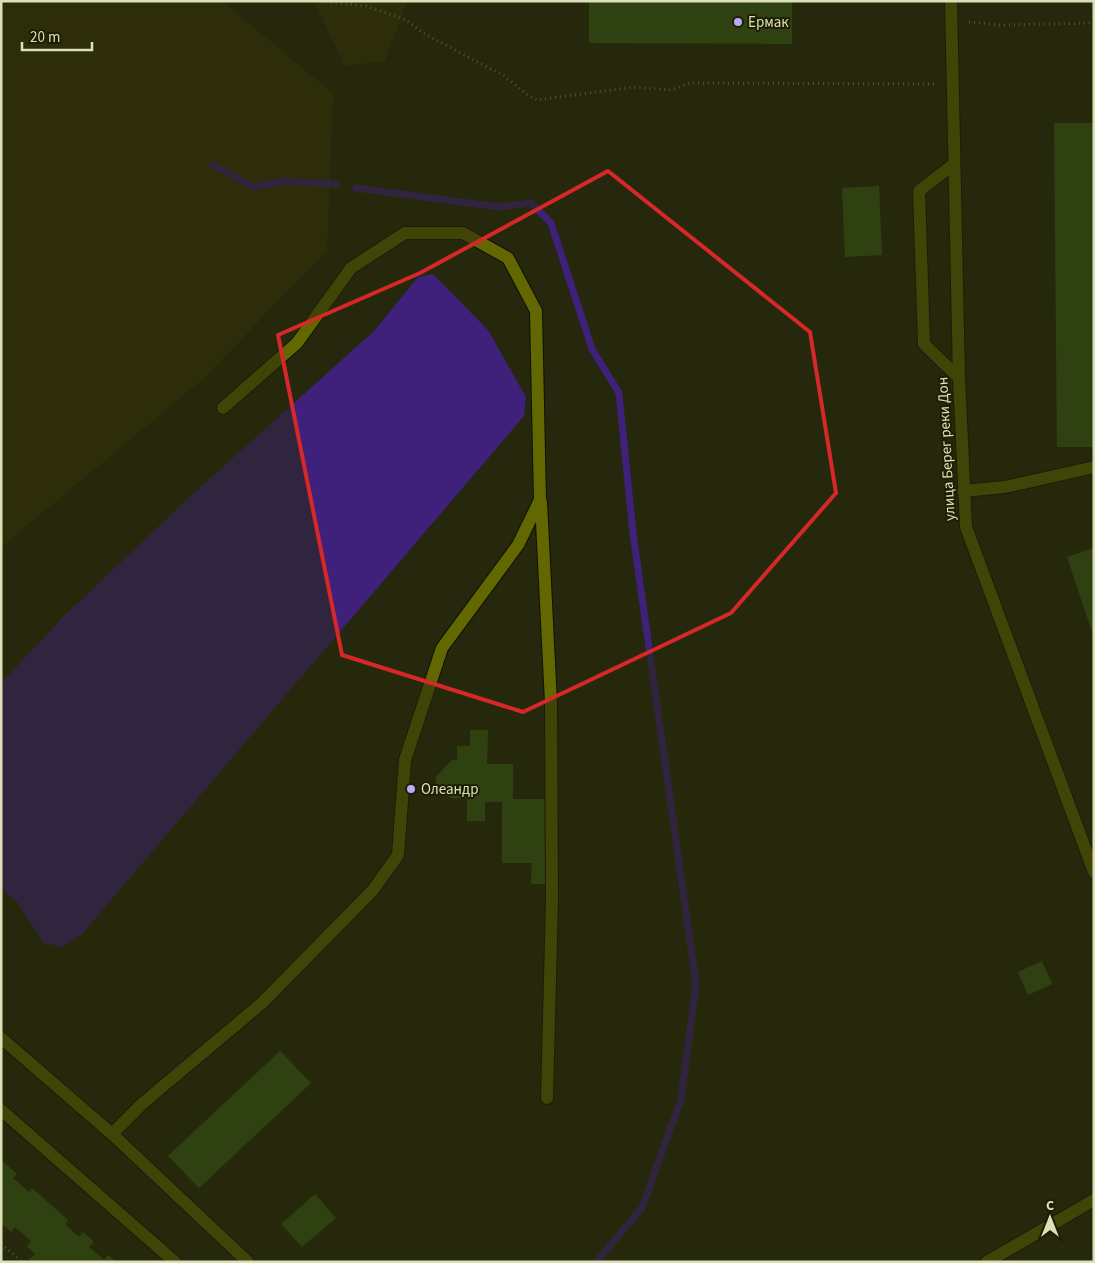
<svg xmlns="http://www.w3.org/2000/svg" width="1095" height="1263" font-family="'Source Sans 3',sans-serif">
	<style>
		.green { fill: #353706 }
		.water { fill: #3f207b }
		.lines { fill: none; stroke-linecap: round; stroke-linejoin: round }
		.stream { stroke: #3f207b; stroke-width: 7 }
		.building { fill: #3c6117 }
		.minor-casing { stroke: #0f1000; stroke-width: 14 }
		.path { stroke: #828663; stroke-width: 3; stroke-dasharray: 1 4; stroke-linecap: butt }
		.minor { stroke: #636701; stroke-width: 12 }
		.marked { fill: none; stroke: #d62828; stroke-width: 4; stroke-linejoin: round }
		.poi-dot { fill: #b9abf7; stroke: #1d1e04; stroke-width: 2 }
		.labels { text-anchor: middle; stroke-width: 4; stroke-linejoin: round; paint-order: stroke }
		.poi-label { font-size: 15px; fill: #dbe0b6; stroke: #1d1e04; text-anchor: start }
		.street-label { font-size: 15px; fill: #dbe0b6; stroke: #1d1e04 }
	</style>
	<rect width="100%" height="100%" fill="#26280d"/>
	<path class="green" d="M1 1H222L333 94 327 250 204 378 1 547Z
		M314 1H407L385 61 345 66Z"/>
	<path class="water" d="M433 274 488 330 526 397 524 416 82 934 63 947 44 943 17 902 1 888V683L65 615 195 492 374 331 418 277Z"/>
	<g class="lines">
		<path class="stream" d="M213 165 254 187 282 181 336 184
			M356 188 499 207 531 203 551 223 592 349 619 393 633 533 696 984 681 1099 642 1208 596 1262"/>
	</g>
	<path class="building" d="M589 1H792V44L589 43Z
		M1054 123H1094V447H1057Z
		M879 186 882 255 845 257 842 188Z
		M1094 548V635H1093L1067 557Z
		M470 730H488L487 764H513V799H547V884H531L532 863H502V802H485V821H467V799L451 798 436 789V777L452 760H457V746H470Z
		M1042 961 1052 984 1028 995 1018 972Z
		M280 1051 311 1083 199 1188 168 1156Z
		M1 1160 17 1174 13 1178 29 1192 32 1188 68 1220 65 1224 79 1237 83 1232 94 1242 89 1247 104 1260 108 1255 116 1262H32L29 1260 35 1254 27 1246 31 1241 15 1227 11 1232 1 1223Z
		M315 1194 336 1218 302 1247 281 1224Z"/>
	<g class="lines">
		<defs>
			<path id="minor" d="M951 1 959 378 966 527 1094 872
				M954 164 919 191 924 344 959 378
				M963 491 1005 487 1094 467
				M541 502 551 703 552 899 547 1098
				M1 1038 112 1134 248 1262
				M1 1110 175 1262
				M112 1134 143 1103 262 1003 373 890 398 855 405 760 442 648 518 545 540 500 536 311 508 258 463 233H405L351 268 297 343 223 408
				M987 1262 1094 1200"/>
		</defs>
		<use href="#minor" class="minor-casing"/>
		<path class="path" d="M316 1 366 6 406 20 423 33 504 76 529 96 537 100 633 87 671 90 690 83 937 84
			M969 22 1000 25 1094 23
			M1 504V505
			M1 1244 22 1262"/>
		<use href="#minor" class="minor"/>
	</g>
	<path d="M0 0H1095V1263H0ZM608 171 810 332 836 493 731 613 523 712 342 655 278 335 420 273Z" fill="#26280d" fill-opacity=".55" fill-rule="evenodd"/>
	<path class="marked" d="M608 171 810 332 836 493 731 613 523 712 342 655 278 335 420 273Z"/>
	<g class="poi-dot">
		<circle cx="738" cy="22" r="5"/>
		<circle cx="411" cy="789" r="5"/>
	</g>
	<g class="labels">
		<g class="poi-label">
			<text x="748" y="27">Ермак</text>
			<text x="421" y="794">Олеандр</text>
		</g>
		<g class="street-label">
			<text transform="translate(946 449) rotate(-93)" y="5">улица Берег реки Дон</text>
		</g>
	</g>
	<rect width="1095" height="1263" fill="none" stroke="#dbe0b6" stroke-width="5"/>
	<g transform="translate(1050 1218)" stroke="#1d1e04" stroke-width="4" paint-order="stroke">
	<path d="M0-4L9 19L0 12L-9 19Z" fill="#dbe0b6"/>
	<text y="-8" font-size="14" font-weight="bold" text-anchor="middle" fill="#dbe0b6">С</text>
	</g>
	<path d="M22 42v8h70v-8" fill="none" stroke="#dbe0b6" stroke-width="2.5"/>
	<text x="30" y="42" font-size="15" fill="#dbe0b6" stroke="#1d1e04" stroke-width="4" paint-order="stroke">20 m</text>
</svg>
